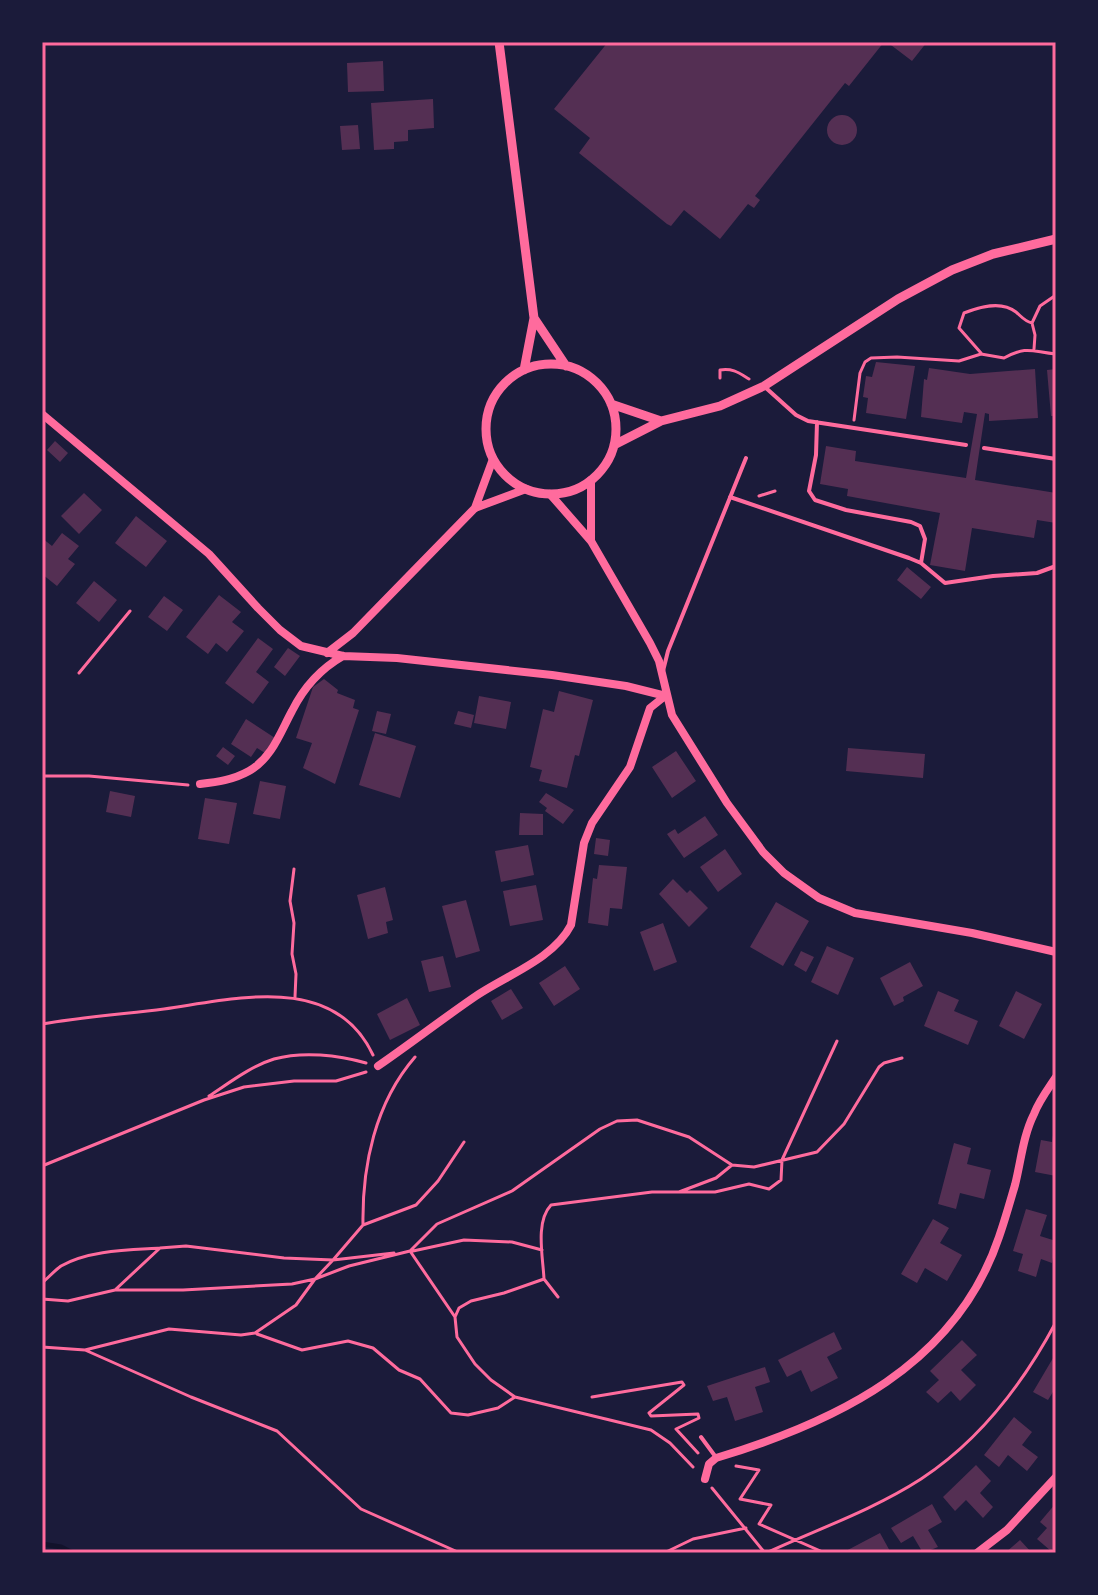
<svg xmlns="http://www.w3.org/2000/svg" width="1098" height="1595" font-family="'Noto Sans',sans-serif">
	<style>
		.lines { fill: none; stroke-linecap: round; stroke-linejoin: round }
		.stream { stroke: #12122b; stroke-width: 5 }
		.building { fill: #542f53 }
		.path { stroke: #ff6b9d; stroke-width: 3 }
		.service { stroke: #ff6b9d; stroke-width: 4 }
		.minor { stroke: #ff6b9d; stroke-width: 8 }
		.tertiary { stroke: #ff6b9d; stroke-width: 9 }
		.neatline { fill: none; stroke: #ff6b9d; stroke-width: 3 }
	</style>
	<rect width="100%" height="100%" fill="#1b1b3a"/>
	<g class="lines">
		<path class="stream" d="M42 1544 61 1547 73 1553"/>
	</g>
	<path class="building" d="M608 42H884L849 86 845 83 755 196 760 200 754 208 748 204 720 239 684 210 671 226 667 224 579 153 590 138 554 109Z
		M887 42H927L912 61Z
		M383 61 384 91 348 92 347 63Z
		M433 99 434 128 408 130V141L394 142V149L374 150 371 103Z
		M827 130a15 15 0 1 1 30 0a15 15 0 1 1-30 0Z
		M358 125 360 149 342 150 340 126Z
		M876 362 915 366 906 419 866 413 868 398 863 397 866 376 872 377Z
		M929 368 970 374 1035 369 1038 418 989 421V414L985 413 975 480 1056 493V523L1037 520 1034 538 972 528 965 571 930 565 940 513 847 496 848 489 820 484 826 446 856 451 855 461 966 478 977 414 964 412 962 423 921 417 924 379 927 380Z
		M1056 369V416H1051L1047 370Z
		M55 441 68 453 60 462 47 450Z
		M84 493 102 510 79 534 61 516Z
		M136 516 167 541 146 567 115 543Z
		M62 533 79 546 68 559 75 564 57 586 42 574V538L52 546Z
		M907 567 931 587 921 599 897 580Z
		M94 581 117 600 99 622 76 603Z
		M219 595 241 612 232 622 244 631 227 652 216 643 208 654 186 637Z
		M164 596 183 610 167 631 148 617Z
		M258 638 273 649 256 672 269 682 253 704 225 683Z
		M288 648 300 656 285 676 274 667Z
		M324 679 338 690 337 693 355 700 353 708 359 710 335 784 303 768 312 743 296 738 313 687Z
		M559 691 593 700 579 756 575 755 567 788 539 781 542 770 530 767 543 709 554 712Z
		M479 696 511 702 506 729 474 723Z
		M377 711 391 714 386 734 372 731Z
		M458 711 474 715 471 728 454 724Z
		M246 719 275 738 265 753 257 748 251 757 231 744Z
		M375 733 416 746 400 798 359 785Z
		M223 747 235 756 228 765 216 756Z
		M848 748 925 754 923 778 846 771Z
		M676 751 696 781 672 798 652 767Z
		M260 781 286 786 280 819 253 814Z
		M110 791 135 796 131 817 106 812Z
		M546 793 574 810 563 824 545 811 547 808 539 802Z
		M205 798 237 803 229 844 198 839Z
		M520 813 543 814V835H519Z
		M705 816 718 835 684 858 667 834 675 829 678 834Z
		M596 838 610 840 608 856 594 854Z
		M528 845 534 875 501 882 495 851Z
		M725 849 742 874 718 892 700 867Z
		M599 865 627 867 622 909 610 908 608 926 588 923 593 878 597 879Z
		M673 879 687 893 690 890 708 908 689 927 659 894Z
		M536 885 543 920 510 926 503 891Z
		M385 887 393 920 386 922 388 933 368 939 357 895Z
		M466 900 480 951 456 958 442 906Z
		M776 902 809 921 783 966 750 947Z
		M663 923 677 962 654 971 640 932Z
		M827 946 854 958 838 995 811 982Z
		M801 951 814 957 806 972 794 965Z
		M443 956 451 987 429 992 421 961Z
		M910 962 923 986 903 997 904 1001 894 1006 880 978Z
		M565 966 580 989 554 1006 539 983Z
		M511 989 523 1008 502 1020 491 1001Z
		M938 991 959 1000 954 1011 978 1021 968 1045 924 1026Z
		M1016 991 1042 1004 1024 1039 999 1026Z
		M407 998 420 1025 390 1040 377 1014Z
		M1054 1128 1056 1176 1035 1172 1041 1140 1052 1142Z
		M954 1143 971 1148 967 1164 991 1170 984 1199 960 1193 956 1209 938 1204Z
		M1026 1209 1047 1215 1040 1236 1056 1241 1052 1263 1041 1259 1036 1277 1018 1271 1023 1254 1013 1251Z
		M933 1219 949 1228 940 1243 962 1255 947 1281 925 1268 917 1283 901 1274Z
		M834 1332 842 1349 827 1357 838 1378 811 1392 801 1370 787 1377 778 1360Z
		M962 1340 977 1355 961 1370 976 1385 960 1401 951 1391 938 1403 926 1392 939 1380 930 1371Z
		M1056 1353V1387L1048 1400 1033 1392Z
		M765 1367 770 1382 755 1387 763 1412 735 1421 727 1397 713 1401 707 1386Z
		M1014 1417 1032 1432 1022 1445 1038 1457 1027 1471 1008 1455 999 1467 984 1455Z
		M976 1465 991 1481 980 1493 993 1507 983 1518 966 1500 955 1511 943 1497Z
		M1056 1503V1545L1051 1551 1037 1539 1047 1528 1040 1522Z
		M932 1504 942 1522 928 1530 938 1547 923 1553 913 1536 901 1543 891 1528Z
		M880 1533 891 1553H842Z
		M1020 1540 1032 1553H1005Z"/>
	<g class="lines">
		<path class="path" d="M1032 323 1035 335 1034 349
			M981 353 959 328 964 313C979 307 1001 300 1016 312 1022 317 1024 321 1032 323L1040 306 1056 295
			M720 378V370C733 368 739 373 749 379
			M854 420 860 373 865 362 871 358 897 357 959 361 981 354 1004 358C1028 345 1032 352 1056 354
			M759 496 775 491
			M79 673 130 611
			M42 776H89L188 785
			M294 869 290 901 294 923 292 954 296 974 295 997
			M42 1024C83 1017 123 1014 164 1009 235 999 334 972 373 1055
			M209 1096C229 1083 251 1066 274 1059 303 1051 338 1055 366 1063
			M42 1166 204 1100 244 1087 294 1081H336L366 1072
			M679 1192 716 1178 732 1165
			M363 1225 416 1205 438 1181 464 1142
			M410 1251 455 1317
			M413 1251 464 1240 512 1242 542 1250
			M544 1279 558 1297
			M42 1283C48 1278 54 1271 61 1266 89 1250 129 1250 160 1248
			M115 1290H183L292 1284 315 1279 333 1260 394 1253
			M42 1299 68 1301 115 1290 160 1248 186 1246 284 1258 333 1260 363 1225C362 1166 375 1103 415 1057
			M257 1334 302 1350 348 1341 373 1348 399 1370 420 1379 451 1413 468 1415 498 1408 515 1397
			M42 1347 85 1350 169 1329 241 1335 255 1333 296 1305 315 1279 349 1266 410 1251 437 1224 512 1191 600 1129 617 1121 637 1120 689 1137 732 1165 754 1167 817 1152 844 1124 879 1067 884 1063 902 1058
			M85 1350 191 1397 277 1431 361 1509 460 1553
			M592 1397 682 1382 684 1385 649 1413 651 1416 698 1414 699 1418 676 1429 698 1453
			M736 1466 759 1470 740 1499 771 1505 759 1524 825 1553
			M693 1467 670 1443 651 1430 515 1397 491 1380 475 1364 457 1337 455 1317 459 1308 471 1301 504 1293 544 1279C543 1257 535 1222 551 1205L652 1192H715L749 1184 769 1189 781 1180 782 1160 837 1041
			M712 1488 765 1553
			M664 1553 693 1539 746 1528
			M766 1553C818 1529 873 1510 921 1479 979 1441 1024 1382 1056 1322"/>
		<path class="service" d="M766 388 796 415 808 421 966 445
			M817 422 816 455 809 491 815 500 846 510 911 522 920 526 925 539 921 563
			M984 448 1056 459
			M730 497 909 558 921 563 945 583 993 576 1037 573 1056 566
			M663 671 668 651 746 458
			M701 1437 715 1456"/>
		<path class="minor" d="M42 414 209 554 258 608 280 630 301 646 343 656 397 658 552 675 626 686 666 696
			M591 480V540
			M550 494 591 541 650 643 659 661 672 715 727 803 763 852 784 873 819 898 855 913 972 933 1056 952
			M475 508 493 459
			M327 653 353 633 475 508 526 489
			M200 784C217 782 233 780 249 771 272 758 280 733 292 711 304 687 320 669 343 656
			M378 1066C410 1044 441 1020 473 998 504 976 553 960 571 925L584 843 592 823 630 767 650 708 665 696
			M705 1479 709 1464 716 1458C836 1422 956 1365 999 1237 1005 1220 1010 1202 1015 1185 1021 1161 1023 1136 1034 1114 1039 1101 1048 1089 1056 1077
			M977 1553 1007 1530 1056 1477"/>
		<path class="tertiary" d="M499 42 534 318 524 370
			M534 318 566 366
			M486 429a65 65 0 1 1 130 0a65 65 0 1 1-130 0Z
			M611 404 661 421
			M614 445 661 421 720 406 764 386 898 299 952 270 993 254 1056 239"/>
	</g>
	<rect width="1098" height="1595" fill="none" stroke="#1b1b3a" stroke-width="88"/>
	<rect x="44" y="44" width="1010" height="1507" class="neatline"/>
</svg>
